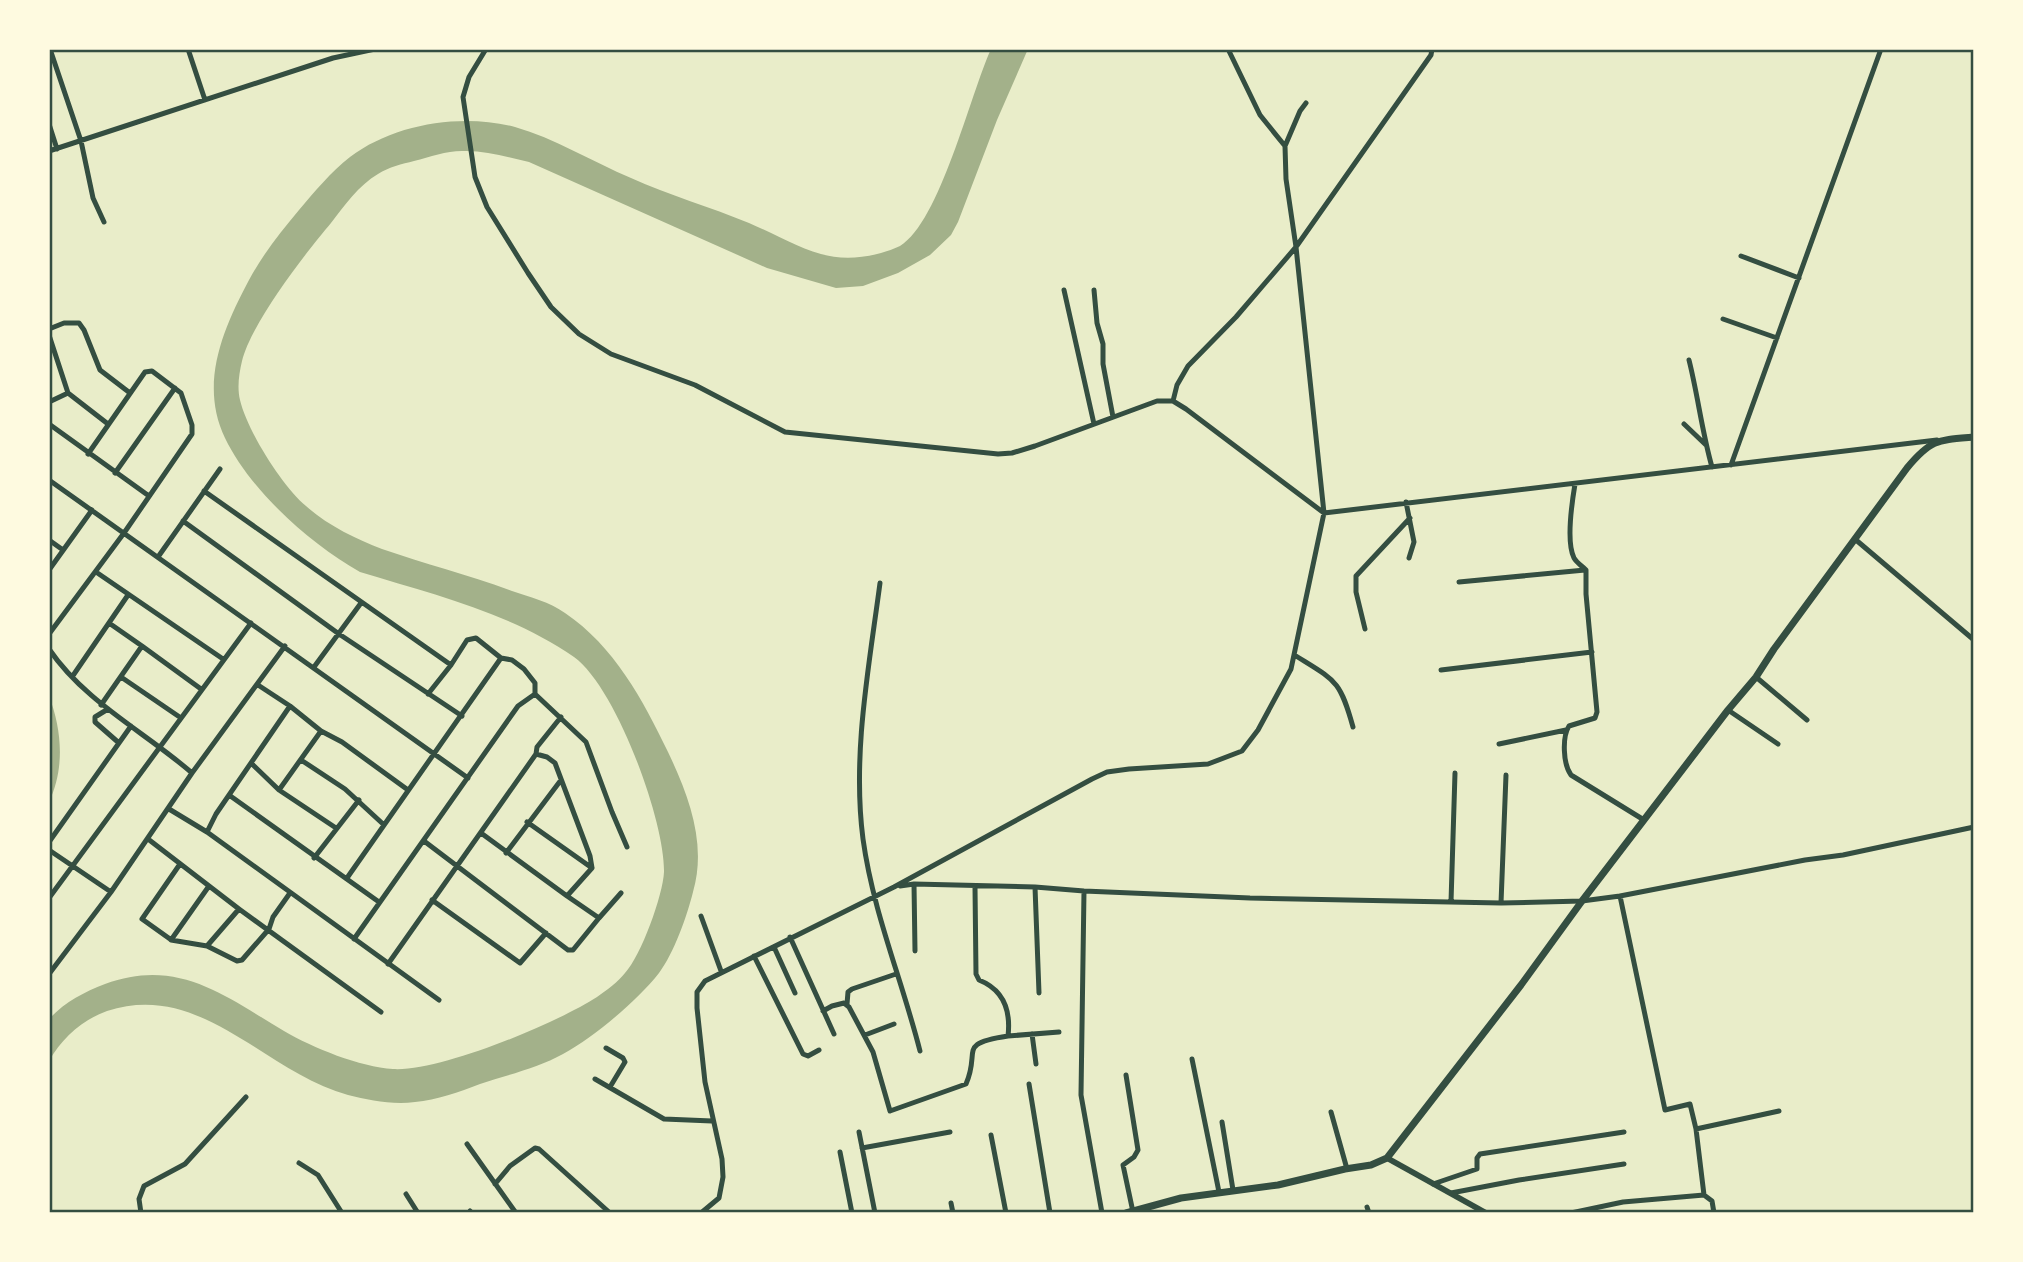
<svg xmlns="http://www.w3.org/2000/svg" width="2023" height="1262" font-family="'Golos Text',sans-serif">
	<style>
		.water { fill: #a3b18a }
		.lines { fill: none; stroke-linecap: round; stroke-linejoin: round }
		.minor { stroke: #344e41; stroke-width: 5 }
		.tertiary { stroke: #344e41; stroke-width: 6 }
		.secondary { stroke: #344e41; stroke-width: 7 }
		.neatline { fill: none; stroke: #344e41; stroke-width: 2.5 }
	</style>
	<rect width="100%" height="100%" fill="#e9edc9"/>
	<path class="water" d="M991 49H1028L997 120 958 222 951 235 930 255 898 273 863 286 836 288 767 268 529 162C507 157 484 150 462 151 446 151 430 157 414 161 402 164 389 167 378 174 359 185 344 206 331 223 304 255 252 322 242 361 239 374 237 387 240 400 247 430 282 486 306 506 327 525 356 539 382 549 425 564 469 575 512 591 530 597 550 602 565 613 614 646 643 700 668 752 689 796 707 844 693 892 687 916 674 953 659 973 637 1001 594 1037 563 1054 538 1068 507 1075 480 1084 459 1092 437 1100 415 1102 392 1105 369 1100 348 1095 265 1073 202 980 107 1011 82 1020 62 1038 49 1061V1019C65 1002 84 992 105 984 178 957 225 996 284 1031 313 1048 360 1067 393 1069 440 1072 557 1023 597 997 607 990 618 982 625 973 641 956 663 895 664 872 665 821 616 687 574 657 511 613 432 594 360 572 309 543 250 490 225 438 199 384 223 329 249 280 263 254 280 233 299 210 314 192 331 172 350 157 394 124 461 113 515 127 554 138 593 162 631 178 669 195 710 207 749 223 798 244 825 268 881 253 887 251 894 249 900 246 940 222 970 95 991 49Z
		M49 696C62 730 65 768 49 802Z"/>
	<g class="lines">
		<path class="minor" d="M50 49 81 141 93 198 104 222
			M188 49 205 100
			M486 49 469 77 463 97 475 177 487 207 528 273 551 307 579 334 611 354 695 385 785 432 998 454 1012 453 1035 446 1157 401H1173L1186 409 1324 513 1937 440
			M49 124 57 149
			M1285 146 1300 111 1306 103
			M49 151 333 58 375 49
			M1741 256 1799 278
			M1064 290 1094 424
			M1094 290 1097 323 1103 344V364L1113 417
			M1723 319 1777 338
			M49 329 64 323H79L84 330 100 370 130 393
			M49 335 68 393 49 402
			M1689 360C1698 396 1702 432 1712 467
			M68 393 108 424
			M1173 401 1177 385 1188 366 1236 317 1296 247 1431 55 1432 49
			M49 424 149 496
			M1684 424 1706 445
			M1731 465 1881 49
			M115 473 175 388
			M49 480 468 778
			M1575 484C1572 502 1566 542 1574 558 1577 563 1582 566 1586 570V594L1597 712 1595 718 1569 726C1562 737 1563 764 1571 775L1644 820
			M204 491 451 665
			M1406 502 1414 542 1409 558
			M183 521 339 634 462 716
			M49 540 63 550
			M1856 540 1974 640
			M158 557 220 469
			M49 570 92 510
			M96 572 223 659
			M1459 582 1585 570
			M880 583C869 667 852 754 863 839 873 912 902 980 920 1051
			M1365 629 1356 592V576L1410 518
			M49 634 124 533 192 434V425L181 393 152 371 145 372 88 454
			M142 646 201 689
			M49 649C85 702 145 732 192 773
			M1296 656C1336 681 1340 680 1353 727
			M314 667 361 603
			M1441 670 1592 652
			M72 677 128 595
			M121 677 181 718
			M1756 677 1807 720
			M258 685 290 706 321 731 342 742 408 790
			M428 694 451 665 467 640 476 638 501 658 512 660 524 669 535 683V694L586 742 612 812 627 847
			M101 705 142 646 109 623
			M108 709 95 717V722L119 743
			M1728 710 1778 744
			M1499 744 1566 730
			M301 760 345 789 383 824
			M251 763 279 790 336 828
			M279 790 321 731
			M229 795 379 902
			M169 809 207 832 439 1000
			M527 822 592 868
			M207 832 216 814 290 706
			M481 833 567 896
			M148 839 239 909 381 1012
			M424 841 568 950H573L599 918 567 896 592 868 590 856 555 763 547 757 536 754
			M49 842 131 726
			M49 850 111 892
			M506 853 561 780
			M314 858 359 800
			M347 878 501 658
			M914 884 915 951
			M209 886 171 940 207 946 239 909
			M900 886 914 884 1035 887 1084 891 1250 898 1501 903 1582 901 1620 896 1805 860 1843 855 1974 827
			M1035 887 1039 993
			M1084 891 1081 1095 1102 1213
			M1620 896 1665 1110 1690 1104 1696 1129 1704 1195
			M49 898 251 623
			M432 900 520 963 546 933
			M1451 902 1455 773
			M1501 903 1506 775
			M701 916 721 971
			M599 918 621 893
			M790 937 834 1034
			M170 939 142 919 180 864
			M354 939 518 706 535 694
			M207 946 237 961 242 960 269 929 273 917 290 893
			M774 947 795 993
			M754 956 803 1054 808 1056 819 1050
			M388 964 536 754 537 747 561 717
			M49 974 111 892 192 773 285 646
			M847 1004 848 992 852 989 896 974
			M823 1011 832 1006 844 1003 849 1007 873 1052 890 1111 966 1084C981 1050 956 1044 1008 1036 1011 1010 1004 990 979 980L976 974 975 887
			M1032 1034 1036 1064
			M865 1035 894 1024
			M1008 1036 1059 1032
			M606 1048 623 1058 625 1062 610 1087
			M1192 1059 1219 1192
			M1126 1075 1138 1150 1134 1157 1123 1165 1133 1212
			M595 1079 664 1119 712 1121
			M1029 1084 1050 1213
			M1331 1112 1347 1169
			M1222 1122 1233 1190
			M1696 1129 1779 1111
			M859 1132 875 1213
			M991 1135 1006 1213
			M467 1144 516 1213
			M862 1148 950 1132
			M840 1152 852 1213
			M299 1163 318 1175 342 1213
			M495 1184 510 1166 535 1148 539 1149 610 1213
			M1433 1184 1477 1169V1158L1480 1154 1624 1132
			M1451 1193 1519 1180 1624 1164
			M406 1194 418 1213
			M951 1203 953 1213
			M1367 1207 1369 1213
			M470 1211 472 1213
			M141 1213 139 1199 144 1186 185 1164 246 1097
			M701 1213 719 1198 723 1177 722 1159 705 1082 697 1008V992L705 981 894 887 1092 779 1107 772 1129 769 1208 764 1242 751 1258 730 1291 669 1324 513 1296 247 1286 179 1285 146 1260 115 1228 49
			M1571 1213 1623 1202 1704 1195 1712 1201 1714 1213"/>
		<path class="tertiary" d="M1387 1158 1486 1213"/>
		<path class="secondary" d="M1126 1213 1181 1198 1278 1185 1345 1169 1371 1165 1387 1158 1521 985 1582 901 1728 710 1756 677 1774 649 1907 468C1931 439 1938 440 1974 437"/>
	</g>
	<rect width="2023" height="1262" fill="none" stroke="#fefae0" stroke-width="102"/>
	<rect x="51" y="51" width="1921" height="1160" class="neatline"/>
</svg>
